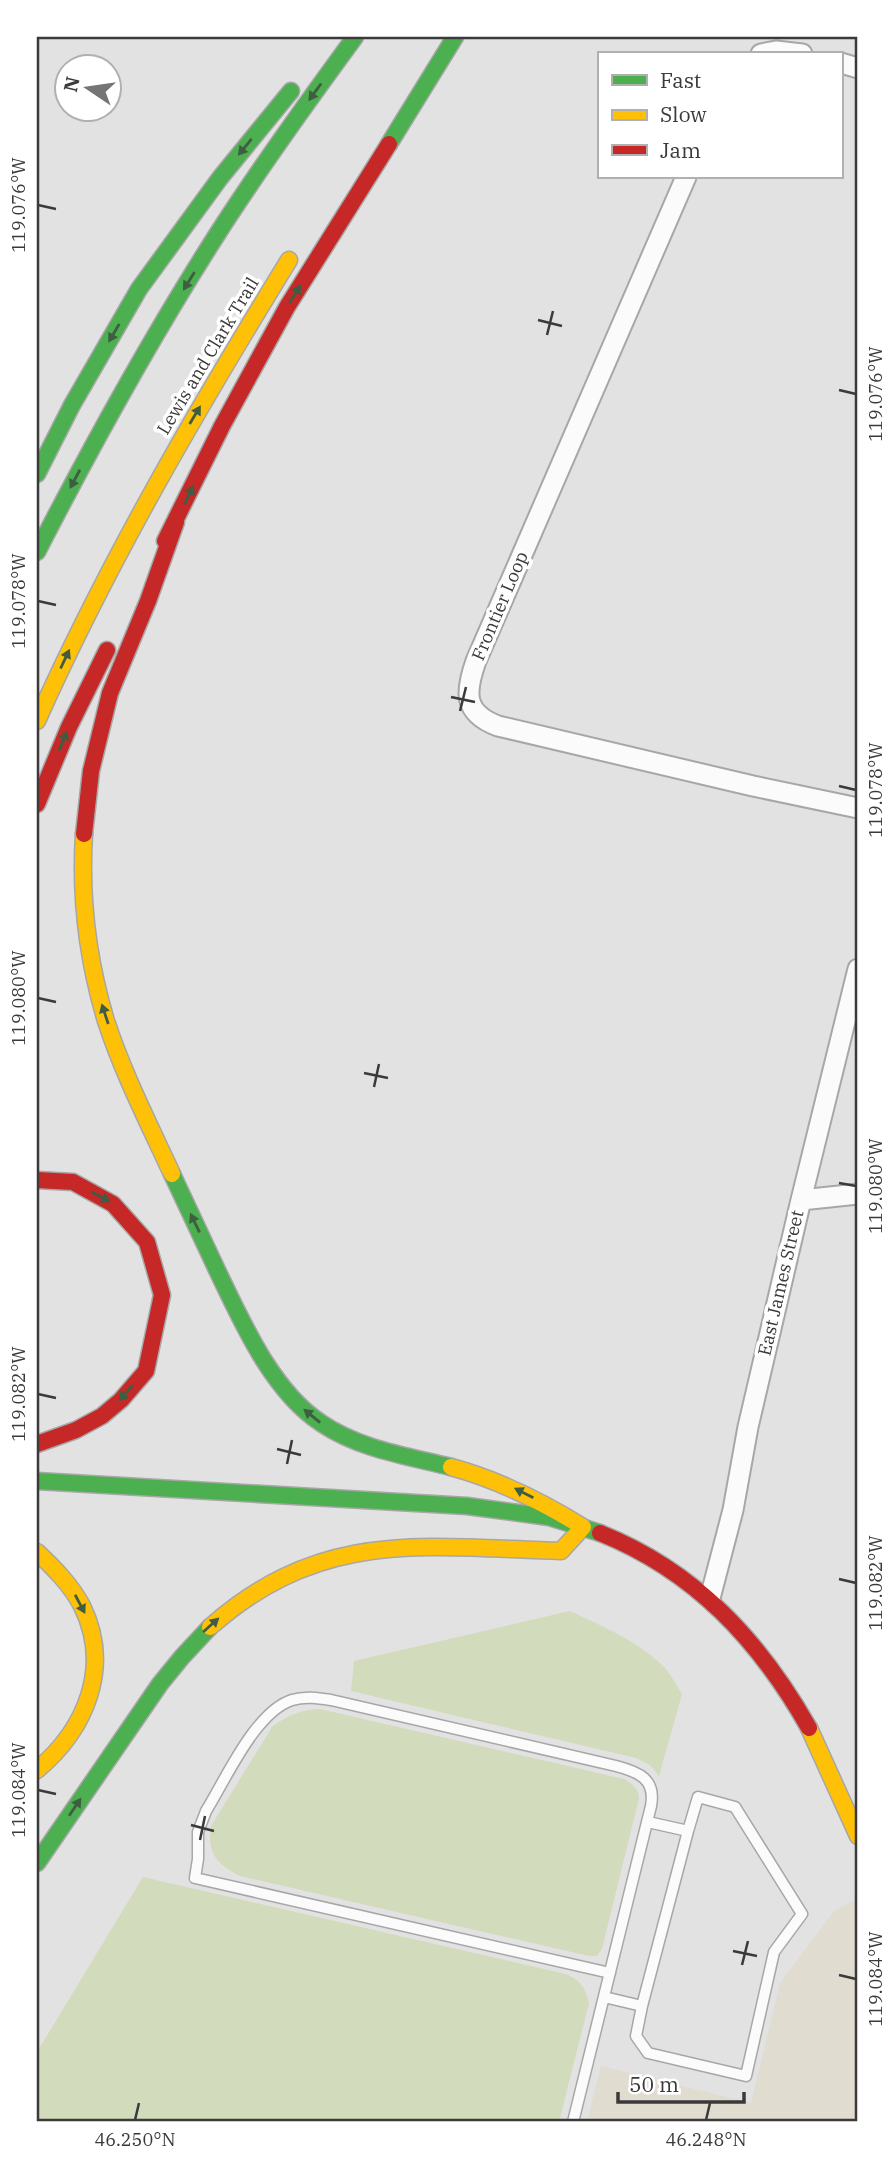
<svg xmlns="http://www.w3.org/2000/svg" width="895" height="2159" font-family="'IBM Plex Serif',serif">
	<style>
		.commercial { fill: #e1dcd0 }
		.green { fill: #d3dbbd }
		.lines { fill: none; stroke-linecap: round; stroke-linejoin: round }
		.lane-casing { stroke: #a7a7a7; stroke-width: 13 }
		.street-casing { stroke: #a7a7a7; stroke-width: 23 }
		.fast-casing { stroke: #a7a7a7; stroke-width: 19 }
		.slow-casing { stroke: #a7a7a7; stroke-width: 19 }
		.jam-casing { stroke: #a7a7a7; stroke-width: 19 }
		.lane { stroke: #fbfbfb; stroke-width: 10 }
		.street { stroke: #fbfbfb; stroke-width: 19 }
		.fast { stroke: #4caf50; stroke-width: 16 }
		.slow { stroke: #ffc107; stroke-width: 16 }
		.jam { stroke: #c62828; stroke-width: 16 }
		.oneway { fill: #3f5d41 }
		.ticks { fill: none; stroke: #3a3a3b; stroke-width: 2.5 }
		.labels { text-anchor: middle; stroke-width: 7; stroke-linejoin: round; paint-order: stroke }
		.street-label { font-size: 18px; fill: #3a3a3b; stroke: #fff }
		.neatline { fill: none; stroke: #3a3a3b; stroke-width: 2.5 }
		.ticks-label { font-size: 18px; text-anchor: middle; fill: #3a3a3b }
	</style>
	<rect width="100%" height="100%" fill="#e2e2e2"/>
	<path class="commercial" d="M857 1899 858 2122H587L601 2066 751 2103 780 1983 834 1911Z"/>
	<path class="green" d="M570 1611C602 1626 638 1641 664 1667 671 1674 676 1685 682 1694L659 1776 650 1765 636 1758 351 1691 354 1661Z
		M320 1709 624 1779C632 1784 638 1787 639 1798L602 1949 597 1956H589L240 1876C217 1864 207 1854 211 1826L272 1727C288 1715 300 1710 320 1709Z
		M143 1877 566 1974C581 1981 585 1987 589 2003L559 2122H37V2052Z"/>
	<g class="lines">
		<defs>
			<path id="lane" d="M604 1997 642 2006 688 1831 648 1822
				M642 2006 636 2036 648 2053 746 2076 774 1952 802 1914 735 1807 698 1797 688 1831
				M573 2122 651 1806C656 1779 639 1772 616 1766L331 1700C318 1698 305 1696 292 1700 255 1712 226 1779 206 1811L198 1832V1859L195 1878 610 1973"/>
			<path id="street" d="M761 54 776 51 802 54
				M841 63 858 68
				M686 177 476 661C465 692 463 713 498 726L753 786 858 808
				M801 1200 858 1194
				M710 1598 733 1510 748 1427 801 1200 858 969"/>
			<path id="fast" d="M389 144 455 37
				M37 474 72 405 139 289 220 178 291 91
				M37 552C93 443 152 336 218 233 261 166 308 101 355 37
				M172 1174C187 1206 202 1238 217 1270 242 1322 272 1391 321 1423 359 1449 407 1456 451 1467
				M37 1481 467 1506 549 1517 600 1533
				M37 1863 160 1684 182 1657 210 1627"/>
			<path id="slow" d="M37 721C109 560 197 410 289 260
				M84 834C80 896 88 961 106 1021 123 1073 149 1124 172 1174
				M37 1552C54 1568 71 1585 82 1606 112 1667 86 1729 37 1770
				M210 1627C322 1528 424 1547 561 1551L583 1527C541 1501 499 1480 451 1467
				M809 1728 858 1836"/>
			<path id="jam" d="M165 541 222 426 287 307 389 144
				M37 804 69 727 107 650
				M84 834 91 771 110 693 148 601 176 522
				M37 1180 73 1182 113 1204 147 1242 162 1295 146 1371 121 1400 102 1416 76 1430 37 1444
				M600 1533C695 1571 759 1640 809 1728"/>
		</defs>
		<use href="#lane" class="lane-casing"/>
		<use href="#street" class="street-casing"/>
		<use href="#fast" class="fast-casing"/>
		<use href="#slow" class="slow-casing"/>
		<use href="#jam" class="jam-casing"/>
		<use href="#lane" class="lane"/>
		<use href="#street" class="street"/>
		<use href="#fast" class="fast"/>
		<use href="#slow" class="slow"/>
		<use href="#jam" class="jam"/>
	</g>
	<defs><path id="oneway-solid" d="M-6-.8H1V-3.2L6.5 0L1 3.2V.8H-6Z" transform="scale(1.75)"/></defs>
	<g class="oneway">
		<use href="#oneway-solid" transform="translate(315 92) rotate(126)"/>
		<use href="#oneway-solid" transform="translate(245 147) rotate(129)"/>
		<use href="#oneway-solid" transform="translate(189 281) rotate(122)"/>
		<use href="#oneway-solid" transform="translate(295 294) rotate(-58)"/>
		<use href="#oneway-solid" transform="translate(114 333) rotate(120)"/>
		<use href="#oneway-solid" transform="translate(195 415) rotate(-59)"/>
		<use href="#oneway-solid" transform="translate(75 479) rotate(118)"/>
		<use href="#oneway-solid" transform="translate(189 495) rotate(-64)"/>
		<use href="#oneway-solid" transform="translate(65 659) rotate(-65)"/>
		<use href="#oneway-solid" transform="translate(63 741) rotate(-67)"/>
		<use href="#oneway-solid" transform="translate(105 1014) rotate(-108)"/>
		<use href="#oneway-solid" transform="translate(101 1197) rotate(28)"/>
		<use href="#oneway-solid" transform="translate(195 1223) rotate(-116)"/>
		<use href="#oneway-solid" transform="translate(126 1393) rotate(132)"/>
		<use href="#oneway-solid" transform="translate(312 1416) rotate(-141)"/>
		<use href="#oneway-solid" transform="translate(524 1493) rotate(-153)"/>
		<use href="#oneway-solid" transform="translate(80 1604) rotate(62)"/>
		<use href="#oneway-solid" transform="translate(211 1625) rotate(-42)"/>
		<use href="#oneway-solid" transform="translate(75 1807) rotate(-56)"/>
	</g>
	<path class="ticks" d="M38 205 56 209M538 320 562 326M547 335 553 311M839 390 856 394M38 601 56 605M451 697 475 702M460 711 466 687M839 786 856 790M38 998 56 1002M364 1073 388 1078M374 1087 379 1064M839 1183 856 1186M38 1394 56 1398M277 1449 301 1455M287 1464 292 1440M839 1579 856 1583M38 1790 56 1794M191 1825 214 1831M200 1840 205 1816M733 1951 757 1956M742 1965 748 1941M839 1975 856 1979M135 2120 139 2103M706 2120 710 2103"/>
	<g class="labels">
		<g class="street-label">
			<text transform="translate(208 356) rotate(-59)" y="6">Lewis and Clark Trail</text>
			<text transform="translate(500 606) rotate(-67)" y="6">Frontier Loop</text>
			<text transform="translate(781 1283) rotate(-77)" y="6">East James Street</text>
		</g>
	</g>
	<rect width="895" height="2159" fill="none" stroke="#ffffff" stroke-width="77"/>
	<rect x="598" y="52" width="245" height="126" fill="#ffffff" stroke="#b0b0b1" stroke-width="2"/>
	<rect x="612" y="75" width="35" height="10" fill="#4caf50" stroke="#b0b0b1" stroke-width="2"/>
	<text x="660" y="88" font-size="21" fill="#3a3a3b">Fast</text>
	<rect x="612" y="110" width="35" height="10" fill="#ffc107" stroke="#b0b0b1" stroke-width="2"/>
	<text x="660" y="122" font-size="21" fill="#3a3a3b">Slow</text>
	<rect x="612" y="145" width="35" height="10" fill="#c62828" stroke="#b0b0b1" stroke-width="2"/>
	<text x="660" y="158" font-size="21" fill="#3a3a3b">Jam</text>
	<g transform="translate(88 88) rotate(283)"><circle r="33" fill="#ffffff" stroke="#b0b0b1" stroke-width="2"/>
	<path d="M0-5L12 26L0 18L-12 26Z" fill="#757575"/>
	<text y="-10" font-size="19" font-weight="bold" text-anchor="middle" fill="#3a3a3b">N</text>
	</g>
	<path d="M618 2092v10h126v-10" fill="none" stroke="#3a3a3b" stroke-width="3.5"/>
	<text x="629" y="2092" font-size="21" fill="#3a3a3b" stroke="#ffffff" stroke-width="5" paint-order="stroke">50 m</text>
	<rect x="38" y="38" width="818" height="2082" class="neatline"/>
	<g class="ticks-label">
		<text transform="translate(19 205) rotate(-90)" y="6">119.076°W</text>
		<text transform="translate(876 394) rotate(-90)" y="6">119.076°W</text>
		<text transform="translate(19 601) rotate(-90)" y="6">119.078°W</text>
		<text transform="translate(876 790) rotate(-90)" y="6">119.078°W</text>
		<text transform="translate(19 998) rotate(-90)" y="6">119.080°W</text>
		<text transform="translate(876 1186) rotate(-90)" y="6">119.080°W</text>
		<text transform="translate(19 1394) rotate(-90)" y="6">119.082°W</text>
		<text transform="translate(876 1583) rotate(-90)" y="6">119.082°W</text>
		<text transform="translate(19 1790) rotate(-90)" y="6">119.084°W</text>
		<text transform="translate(876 1979) rotate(-90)" y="6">119.084°W</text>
		<text x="135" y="2146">46.250°N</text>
		<text x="706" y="2146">46.248°N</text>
	</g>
</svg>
